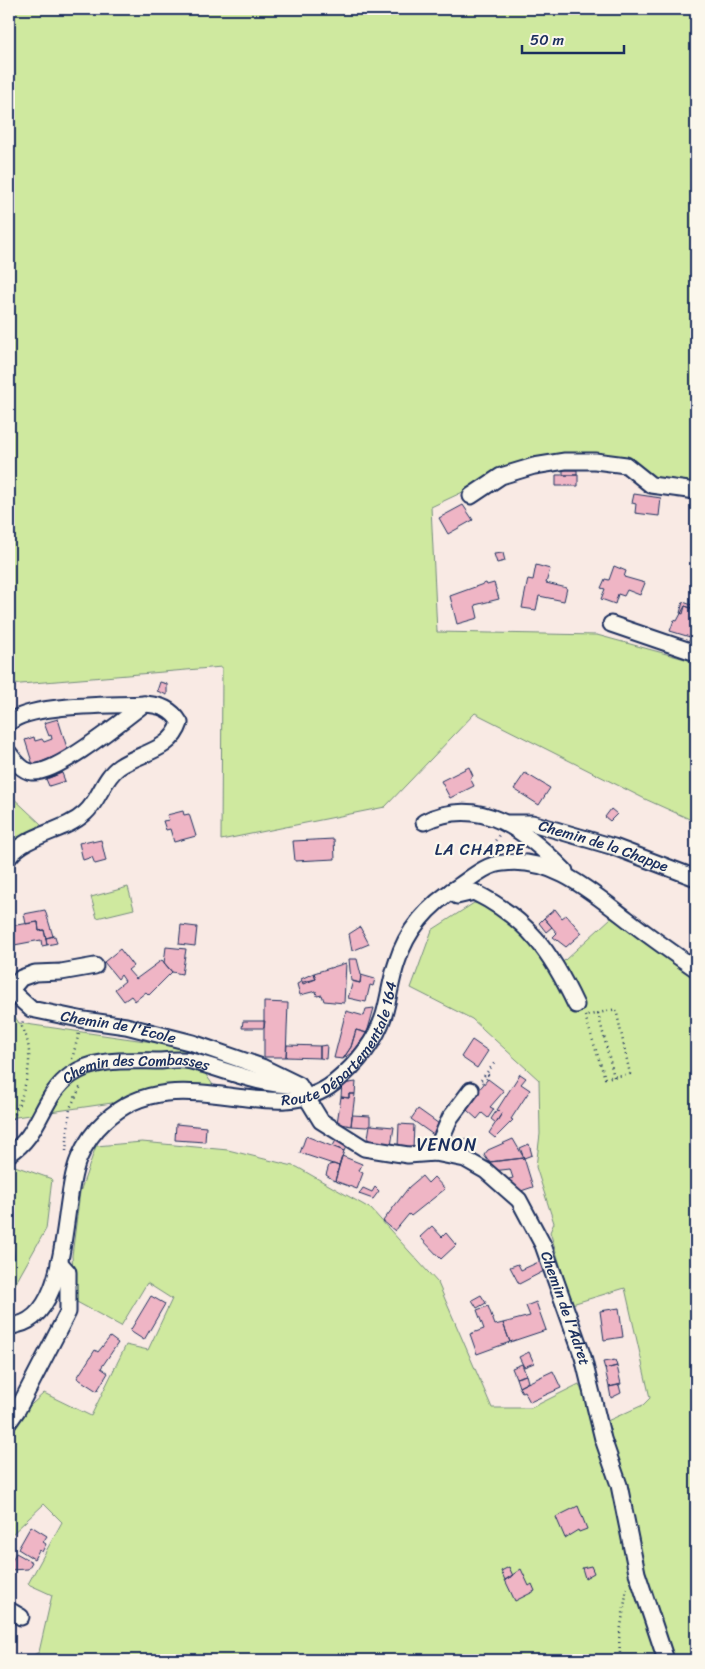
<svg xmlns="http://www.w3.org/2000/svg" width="705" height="1669" font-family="Sriracha,sans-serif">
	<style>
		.green { fill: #cfe99f; stroke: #758c7e }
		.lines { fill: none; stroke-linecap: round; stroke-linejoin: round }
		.stream { stroke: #568ea6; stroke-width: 4.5 }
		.building { fill: #efb5c5; stroke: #1b2f5e }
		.minor-casing { stroke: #1b2f5e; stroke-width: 19 }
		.path { stroke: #1b2f5e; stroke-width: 2.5; stroke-dasharray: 1 4; stroke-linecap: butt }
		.minor { stroke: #fbf7ec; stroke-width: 15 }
		.labels { text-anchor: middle; stroke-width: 4.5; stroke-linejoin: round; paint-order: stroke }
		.street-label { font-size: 15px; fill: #1b2f5e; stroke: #fbf7ec }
		.neighbourhood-label { font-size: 16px; letter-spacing: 1px; fill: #1b2f5e; stroke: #fbf7ec }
		.quarter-label { font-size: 18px; letter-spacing: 1px; fill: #1b2f5e; stroke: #fbf7ec }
	</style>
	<rect width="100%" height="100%" fill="#f9eae4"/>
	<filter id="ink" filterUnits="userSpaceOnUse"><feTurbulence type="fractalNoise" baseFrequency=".02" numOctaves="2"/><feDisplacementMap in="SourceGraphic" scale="10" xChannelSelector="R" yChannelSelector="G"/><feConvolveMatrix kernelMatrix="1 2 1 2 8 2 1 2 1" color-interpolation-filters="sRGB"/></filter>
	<g filter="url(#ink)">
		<path class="green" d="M9 9H696V483L676 482 648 476 625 458 522 464 431 507 437 632 597 635 696 662V822L645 799 475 713 385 807 221 840 222 667 9 685Z
			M9 794 41 824 9 849Z
			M128 887 134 909 97 918 91 897Z
			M474 903 493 907 520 927 554 970 611 918 696 977V1660H24L39 1652 52 1595 28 1584 62 1522 44 1504 9 1537V1425L44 1393 91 1416 126 1345 148 1350 172 1299 147 1283 121 1326 75 1301 72 1256 80 1192 96 1146 142 1142 228 1150 297 1167 371 1209 438 1283 492 1408H531L579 1384 596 1426 643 1405 650 1398 625 1288 572 1304 550 1232 554 1223 536 1167 540 1134 539 1080 472 1019 411 988 432 930Z
			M9 1008 19 1023 187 1047 215 1088 9 1118Z
			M9 1164 52 1179 46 1229 9 1295Z"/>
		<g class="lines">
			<path class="stream" d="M9 1230 13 1258"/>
		</g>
		<path class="building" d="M563 470H577V475H563Z
			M556 475H578V486H556Z
			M634 494 661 498 659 516 635 513 636 504 632 503Z
			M463 505 473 520 448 534 439 518Z
			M503 553 505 561 497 563 494 554Z
			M536 565 550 569 546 583 567 588 564 601 539 596 536 610 522 608 528 579 533 580Z
			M614 566 626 571 624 577 645 583 640 595 627 590 624 596 618 594 615 604 601 599 605 589 601 588 605 579 609 580Z
			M486 583 487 585 494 583 499 599 475 605 478 618 457 624 450 596Z
			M683 602 695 606 694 609 685 606 683 614 680 613Z
			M685 606 694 609 696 606V626H694L690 637 670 631 674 620 677 621Z
			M160 682 167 684V695L157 691Z
			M58 719 68 751 33 765 25 740 34 737 35 741 42 739 44 742 52 739 51 735 49 736 44 723Z
			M469 767 473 776 470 778 474 786 450 798 441 781Z
			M62 773 65 781 49 786 46 779Z
			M525 773 550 788 539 805 514 789Z
			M611 809 617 814 610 821 605 817Z
			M183 811 184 815 189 814 196 836 174 842 170 829 166 830 163 821 169 820 167 815Z
			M334 839 335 859 295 861 293 841Z
			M92 840V842L101 840 106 861 95 864 92 857 83 860 79 843Z
			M555 909 562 918 566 915 582 933 566 947 553 937 557 933 544 918Z
			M45 910 53 936 46 938 44 930 39 931 38 922 26 924 24 914Z
			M544 918 552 927 546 932 539 923Z
			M38 922 39 931 44 930 47 945 42 946 41 940 9 946V926Z
			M181 925 197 927 195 946 179 944Z
			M360 927 369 944 352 951 349 934Z
			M55 936 57 943 47 945 46 938Z
			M166 947 186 949 182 974 172 972 164 963Z
			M120 949 133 966 128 970 136 979 162 960 172 972 149 995 146 992 135 1001 131 996 124 1001 115 989 125 981 121 975 118 979 104 962Z
			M349 959H357L361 975 360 983 351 981Z
			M346 963 344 1003 324 1001 322 995 317 996 316 991 300 995 297 984 299 983 316 979 314 973Z
			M314 973 316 979 303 984 301 979Z
			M361 975 375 979 373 986 370 985 366 1002 348 998 353 981 360 983Z
			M264 1002 288 1003 286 1057H264Z
			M374 1008 367 1033 356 1030 351 1047 343 1059 334 1058 346 1011 364 1016 366 1009Z
			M243 1021H265L264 1028H242Z
			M356 1030 367 1033 354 1051 343 1059 351 1047Z
			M472 1040 488 1051 477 1068 461 1057Z
			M287 1045 320 1046V1058L286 1057Z
			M327 1045 326 1059 320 1058V1046Z
			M520 1074 526 1078 521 1084 530 1090 511 1119 513 1120 495 1138 489 1133 502 1113 497 1110Z
			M488 1079 504 1091 490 1107 494 1109 488 1118 482 1113 477 1119 467 1110 474 1101 471 1099Z
			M356 1082 355 1094H349V1098L341 1097 342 1084Z
			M349 1094H355L351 1126 337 1123 341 1097 349 1098Z
			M418 1109 442 1126 435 1136 411 1119Z
			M497 1110 502 1113 496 1123 491 1119Z
			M352 1115 370 1116V1125L367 1127 351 1126Z
			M176 1124 206 1127 205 1142 175 1140Z
			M399 1124 414 1125 413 1148 398 1147Z
			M370 1125 394 1127 391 1146 367 1144Z
			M306 1136 344 1151 339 1166 300 1153Z
			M455 1137 470 1140 467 1149 453 1145Z
			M337 1138 348 1143 344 1151 333 1146Z
			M513 1139 524 1158 489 1162 484 1155 488 1150Z
			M529 1144 532 1155 524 1158 520 1148Z
			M342 1156 362 1164 359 1171 363 1173 357 1189 335 1181Z
			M524 1158 533 1187 518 1192 509 1179 513 1178 510 1169 493 1171 490 1162Z
			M334 1164 339 1166 335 1181 326 1175 329 1165Z
			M422 1176 428 1183 434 1177 445 1189 411 1216 409 1214 395 1231 383 1221 409 1187Z
			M375 1187 379 1191 373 1199 359 1194 363 1188 372 1192Z
			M432 1226 442 1237 446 1233 456 1245 441 1259 420 1237Z
			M543 1260 546 1270 519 1284 510 1267 518 1264 521 1270Z
			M481 1295 486 1303 477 1308 472 1300Z
			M151 1296 165 1304 144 1340 130 1331Z
			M536 1302 546 1330 510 1342 503 1323 530 1316 526 1306Z
			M488 1306 495 1325 503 1323 510 1342 477 1354 470 1334 484 1329 477 1310Z
			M619 1308 623 1337 604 1340 600 1311Z
			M110 1337 118 1343 101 1368 108 1373 97 1391 77 1378 95 1350 98 1352Z
			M529 1352 534 1363 524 1367 519 1357Z
			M615 1360 617 1366 605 1369 603 1362Z
			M522 1364 526 1375 516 1378 512 1368Z
			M617 1366 621 1384 609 1387 605 1369Z
			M553 1371 561 1388 530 1402 524 1391 522 1392 519 1387Z
			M526 1375 528 1382 519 1387 516 1378Z
			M619 1385 621 1393 611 1398 609 1387Z
			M578 1506 587 1529 579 1532 578 1530 565 1538 556 1517Z
			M31 1526 47 1536 43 1542 46 1544 42 1552 39 1550 34 1559 18 1549Z
			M16 1553 32 1562 28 1569 9 1570V1566Z
			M591 1566 594 1573 585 1578 582 1568Z
			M509 1567 513 1576 505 1580 501 1571Z
			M521 1569 529 1586 532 1584 535 1591 515 1601 505 1580Z"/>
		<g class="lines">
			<defs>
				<g id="minor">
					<path d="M471 496 501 476 534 466 565 461H595L626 465 651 485 696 491"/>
					<path d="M611 624 696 653"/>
					<path d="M9 723C29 703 115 706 144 704 161 705 172 709 180 723 171 751 141 752 119 767 103 778 99 801 85 813 63 833 28 833 9 857"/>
					<path d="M9 753C14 760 22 771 32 772 56 775 123 720 144 704"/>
					<path d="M424 822C481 794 527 832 565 871"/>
					<path id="s1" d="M508 823H532L614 847 696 878"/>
					<path d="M451 891 457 896 474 892C528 919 551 952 576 1005"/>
					<path id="s2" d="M9 989 31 1009 84 1020 126 1026 193 1043 262 1067 299 1085 321 1121 364 1148 408 1155 435 1153 465 1159 486 1171 519 1200 543 1245 583 1357 603 1439 619 1485 637 1573 666 1660"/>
					<path d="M10 991 21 978 35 973 61 972 95 966"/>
					<path d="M435 1153 450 1118 471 1090"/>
					<path id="s3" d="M9 1154C41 1135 41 1096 71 1075 97 1057 131 1061 161 1061 170 1060 182 1059 191 1061 228 1070 256 1085 295 1085"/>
					<path id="s4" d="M9 1326C72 1324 60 1201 79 1158 85 1144 94 1131 105 1121 175 1054 273 1132 334 1083 356 1065 375 1043 384 1015 389 998 391 979 397 962 407 929 430 904 459 886 472 877 487 864 503 863 553 857 590 891 627 919 649 936 673 953 696 969"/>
					<path d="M9 1422 18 1409 68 1312V1272L59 1262"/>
					<path d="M9 1610 21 1617"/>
				</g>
			</defs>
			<use href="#minor" class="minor-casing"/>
			<path class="path" d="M487 853 499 835
				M598 1013 614 1077
				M585 1016 605 1078 630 1074 616 1009 586 1016
				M72 1059 79 1033
				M481 1080 496 1061
				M483 1083 489 1076 486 1073
				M9 1128C22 1098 39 1058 22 1027L23 1020
				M66 1151 70 1108 81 1086
				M620 1653 619 1639 627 1588"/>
			<use href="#minor" class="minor"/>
		</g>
	</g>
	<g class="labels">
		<g class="street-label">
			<text dy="5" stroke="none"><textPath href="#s1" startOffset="99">Chemin de la Chappe</textPath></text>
			<text dy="5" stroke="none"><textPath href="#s2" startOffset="119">Chemin de l'École</textPath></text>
			<text dy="5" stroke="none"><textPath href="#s4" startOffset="512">Route Départementale 164</textPath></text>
			<text dy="5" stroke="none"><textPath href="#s3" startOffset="168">Chemin des Combasses</textPath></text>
			<text dy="5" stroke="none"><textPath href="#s2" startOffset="691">Chemin de l'Adret</textPath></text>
		</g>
		<g class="neighbourhood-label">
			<text x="480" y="855">LA CHAPPE</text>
		</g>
		<g class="quarter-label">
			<text x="447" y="1151">VENON</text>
		</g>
	</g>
	<rect width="705" height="1669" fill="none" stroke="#fbf7ec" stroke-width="30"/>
	<rect x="15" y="15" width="675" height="1639" fill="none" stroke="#1b2f5e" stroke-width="2" filter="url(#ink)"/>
	<path d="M522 45v8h102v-8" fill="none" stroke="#1b2f5e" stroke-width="2.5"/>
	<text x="530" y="45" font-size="15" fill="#1b2f5e" stroke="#fbf7ec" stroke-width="4" paint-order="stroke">50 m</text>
</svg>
